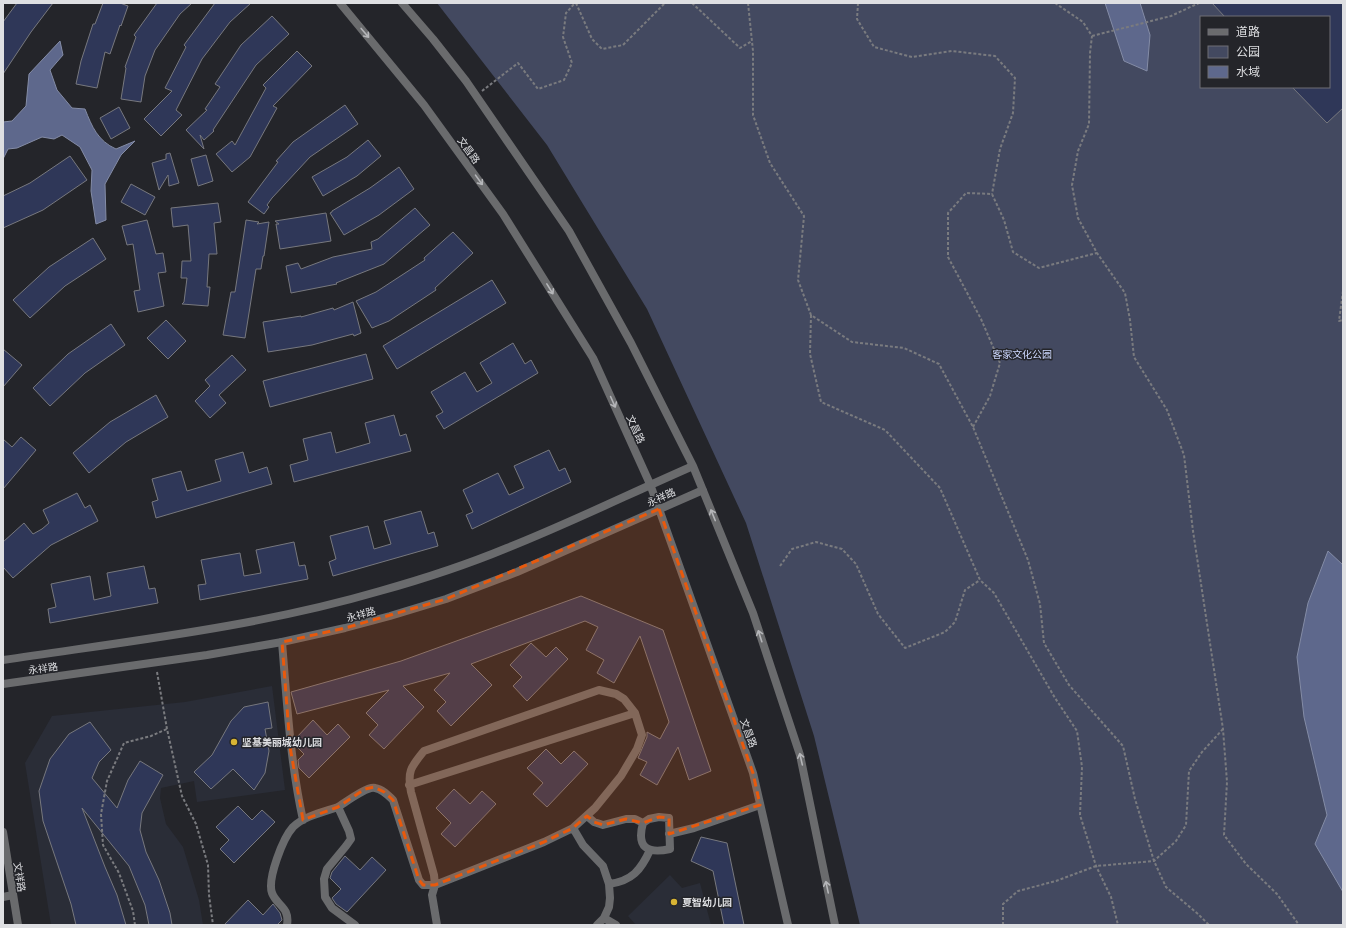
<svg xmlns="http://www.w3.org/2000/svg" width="1346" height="928" font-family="'Fira Sans Condensed','Noto Sans SC',sans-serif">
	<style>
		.built { fill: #2a2d37 }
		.green { fill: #434960; fill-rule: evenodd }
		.water { fill: #5e688c; stroke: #848ca6 }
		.building { fill: #2f3758; stroke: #77787e }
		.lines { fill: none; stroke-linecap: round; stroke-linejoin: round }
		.path { stroke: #7a7b7f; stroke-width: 2; stroke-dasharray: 3 2; stroke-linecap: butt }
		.minor { stroke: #6a6b6d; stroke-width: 8 }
		.tertiary { stroke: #6a6b6d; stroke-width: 8 }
		.oneway { stroke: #b5b6b9 }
		.marked { fill: #e8590c; fill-opacity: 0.2; stroke: #e8590c; stroke-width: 3; stroke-dasharray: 8 5; stroke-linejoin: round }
		.poi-dot { fill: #d8b434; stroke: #24252a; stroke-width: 1.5 }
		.labels { text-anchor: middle; stroke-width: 3; stroke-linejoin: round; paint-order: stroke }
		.street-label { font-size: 10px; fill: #dedfe2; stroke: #24252a }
		.park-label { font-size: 10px; fill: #ced9ff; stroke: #24252a }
		.poi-label { font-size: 10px; font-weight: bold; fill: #dedfe2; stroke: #24252a; text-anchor: start }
	</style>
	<rect width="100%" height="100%" fill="#24252a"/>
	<path class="built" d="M272 686 285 790 197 802 194 781 161 788 160 798 166 824 183 847 199 900 203 925H51L25 763 52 716 185 702Z
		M670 875 682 888 700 883 711 925H636L628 916Z"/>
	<path class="green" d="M437 3H1343V925H860L814 736 746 523 647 309 547 145ZM1201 17H1329V87H1201Z"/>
	<path class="water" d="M1105 3H1140L1150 35 1147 71 1124 61Z
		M60 41 63 55 50 70 57 90 72 108 85 109C92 127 98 141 116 149L135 141 121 155 105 184 106 220 96 224 91 191 92 170 80 147 62 135 54 139 42 137 17 148 8 149 3 159V122L12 121 26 106 29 74Z
		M1328 551 1343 565V892L1315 844 1327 815 1304 717 1297 657 1308 603Z"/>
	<path class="building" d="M17 3H53L31 32 3 74V22Z
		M103 3H120L128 6 121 26 120 25 110 54 105 52 97 88 76 84 81 61 93 24H95Z
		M157 3H192L180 14 155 50 145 76 141 102 121 99 126 68 125 67 136 37 134 35Z
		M215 3H251L230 22 202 59 176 110 182 115 161 136 144 119 172 91 165 88 186 47 184 45Z
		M1212 3H1343V108L1327 123 1292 87H1329V17H1225Z
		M272 16 289 34 256 65 213 130 214 131 204 140 200 135 204 149 186 130 207 110 205 109 220 87 215 84 241 45Z
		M297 51 312 66 273 106 277 108 250 157 232 172 216 154 232 141 235 145 266 88 263 85Z
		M345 105 358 124 310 157 272 198 267 205 269 207 264 214 248 202 278 162 276 161 293 142Z
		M119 107 130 128 111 139 100 118Z
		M368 140 381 156 357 176 323 196 312 177 347 157Z
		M170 153 179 183 169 186 168 175 159 190 152 163 166 159V154Z
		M206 155 213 181 198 186 191 159Z
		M70 156 87 180 43 210 3 228V196L30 183Z
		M399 167 414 189 379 215 344 235 330 213 332 212V211L370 188Z
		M131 184 155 197 145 215 121 202Z
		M218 203 221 222 214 223 217 254H209L207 287H210L208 306 182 304 184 302 187 278H181L182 261H191L188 225 173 227 171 208Z
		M415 208 430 225 384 264 336 283 337 284 291 293 286 266 298 263 301 269 333 257 372 249 371 242 378 239Z
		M326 213 331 241 280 249 276 224H279L275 221Z
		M147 220 156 254 163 253 166 272 158 273 164 306 138 312 134 291 140 290 133 244 127 245 122 226Z
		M246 220 259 222 257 224 269 222 264 256H263L261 269H256L245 338 223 335 231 292H235Z
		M453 232 473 253 435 288 436 290 389 321 372 328 356 301 376 292 425 260 424 258Z
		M93 238 106 259 65 286 30 318 13 300 49 267Z
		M492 280 506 303 397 369 383 346Z
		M353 302 361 333 354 336 353 334 312 345 268 352 263 322 301 316V317L333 308 334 310Z
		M166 320 186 341 168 359 147 338Z
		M111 324 125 345 85 373 50 406 33 388 68 354Z
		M513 343 525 364 531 360 538 373 444 429 436 416 443 412 431 392 465 372 477 392 492 383 480 363Z
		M3 349 22 365 3 387Z
		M366 354 373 379 270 407 263 381Z
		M232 355 246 370 219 395 226 403 210 418 195 401 210 386 205 380Z
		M156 395 168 417 126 442 89 473 73 453 110 422Z
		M394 415 400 436 406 434 411 451 294 482 290 465 308 460 303 439 331 432 336 453 370 443 365 423Z
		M21 437 36 450 3 489V439L12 447Z
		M549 450 559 471 565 468 571 482 472 529 466 515 473 512 463 490 498 473 509 495 524 488 514 466Z
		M243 452 249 473 267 467 272 484 156 518 152 502 158 500 152 479 181 471 187 491 221 481 215 460Z
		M77 493 85 508 90 505 98 521 51 545 13 578 3 567V542L24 523 33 534 42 529 49 523 43 510Z
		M421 511 428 534 434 532 438 546 333 576 329 562 336 559 330 536 368 526 374 549 391 544 384 521Z
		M294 542 299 566 305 565 308 579 200 600 198 585 206 584 201 560 240 553 244 576 261 573 256 550Z
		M144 566 149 589 155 588 158 603 50 623 48 609 56 607 51 584 90 576 94 600 111 596 107 573Z
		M581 596 663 630 711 771 689 780 678 747 657 785 640 775 647 762 638 758 647 737V732L660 739 669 722 640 636 614 683 597 673 604 660 586 650 598 627 585 621 471 664 492 685 451 726 437 711 446 702 434 690 450 673 403 686 424 707 384 749 369 735 378 725 366 713 389 690 297 714 291 692 401 661Z
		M531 643 546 657 556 647 568 659 527 701 513 686 522 677 510 665Z
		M268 702 272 728 265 729 269 751 265 773 254 790 233 769 211 789 194 772 212 755 231 721 244 707Z
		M313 720 327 735 338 724 350 737 309 778 299 768 298 760 304 754 297 747 296 738Z
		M90 722 111 750 99 762 92 778 117 808 128 780 140 761 163 775 142 813 140 830 146 852 159 880 170 913 172 925H149L145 905 129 866 82 808 105 867 117 895 126 925H76L71 904 43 821 39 791 50 759 69 734Z
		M546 749 561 764 574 751 588 764 547 807 533 794 543 783 527 768Z
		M454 789 470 804 482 791 496 804 455 847 441 834 451 823 436 808Z
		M238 806 252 820 262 810 275 822 234 863 220 849 229 840 216 827Z
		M701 837 727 843 744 925H724L713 871 691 861Z
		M345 856 360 870 372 857 386 870 347 912 336 904 332 898 341 889 330 878 332 872Z
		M248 900 263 915 273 904 280 913 282 920 277 925H224Z"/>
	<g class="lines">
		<path class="path" d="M576 3 592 39 602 49 623 45 665 3
			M692 3 740 48 752 41
			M748 3 753 51V115L770 163 804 216 798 280 811 315 852 342 904 348 939 364 973 427 1028 560 1040 604 1044 643 1069 685 1123 746 1135 799 1154 861 1166 887 1198 914 1209 925
			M858 3 857 19 874 47 912 57 952 51 995 56 1015 78 1013 113 1000 149 992 194
			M1055 3 1083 22 1092 36 1090 53 1089 124 1078 151 1072 185 1078 218 1097 253 1125 293 1130 320 1134 357 1167 410 1184 455 1193 531 1223 729 1227 782 1224 835 1246 864 1277 894 1299 925
			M1092 36 1171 16 1199 3
			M482 91 518 63 538 89 564 80 572 63 563 37 566 13 575 3
			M1343 291 1339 321 1343 320
			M811 315 810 354 821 402 885 430 940 488 980 580 994 593 1055 698 1077 731 1082 767 1080 815 1096 866 1111 897 1118 925
			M973 427 990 396 1000 363 981 319 948 257V213L966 193 992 194 1004 220 1013 252 1039 268 1097 253
			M780 566 792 549 816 542 842 549 856 564 878 614 905 648 945 632 955 622 965 590 980 580
			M157 672 167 729 182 796 196 824 208 865 209 895 213 925
			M135 925 133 911 119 873 103 845 101 814 107 781 124 743 151 736 167 729
			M1003 925V904L1018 891 1056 881 1096 866 1154 861 1176 841 1186 825 1189 771 1202 752 1223 729"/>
		<path class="minor" d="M282 642C287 702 290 761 303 820
			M409 785 635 713
			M587 816 594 822 603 825 626 819H635L643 823
			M659 817 669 818 670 849C648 854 636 848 643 823L649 819Z
			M573 828 583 845 603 866 609 884 610 898 609 907 604 918 597 925
			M669 834 694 828 760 805
			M609 884C632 881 641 870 650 850
			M3 897 13 895
			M604 918 616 925
			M287 925C290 907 277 906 272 893 267 879 283 838 293 827 304 816 323 812 338 807
			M355 925 332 908 325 897 324 879 327 869 346 846 351 839 349 831 338 807C346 802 367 786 375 788 382 789 388 795 393 800L419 880 423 885H435L544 842 573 828 595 808 621 776 637 749 642 735 635 713 624 699 616 694 599 690 424 751C411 767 407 771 411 792L434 875 435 885 432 895 437 925"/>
		<path class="tertiary" d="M340 3 424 105 503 214 593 358 650 484 659 509 753 773 788 925
			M402 3 433 39 466 81 569 231 631 343 693 466 753 613 800 755 835 925
			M3 660C129 641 257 627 380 591 423 579 466 565 507 548 570 523 631 493 693 466
			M3 684 207 655 282 642 345 628 390 616 446 599 517 572 703 490
			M3 832 18 925"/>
	</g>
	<defs><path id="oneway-shaft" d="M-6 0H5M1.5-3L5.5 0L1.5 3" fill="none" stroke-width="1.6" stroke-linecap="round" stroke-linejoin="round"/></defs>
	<g class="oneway">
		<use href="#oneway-shaft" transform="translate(365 33) rotate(50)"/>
		<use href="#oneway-shaft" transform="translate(479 180) rotate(54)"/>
		<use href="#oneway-shaft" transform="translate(550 289) rotate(58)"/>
		<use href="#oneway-shaft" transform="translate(613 402) rotate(66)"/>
		<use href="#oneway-shaft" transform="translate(713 515) rotate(-112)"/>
		<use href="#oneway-shaft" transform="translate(760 636) rotate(-108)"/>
		<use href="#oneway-shaft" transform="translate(801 759) rotate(-103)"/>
		<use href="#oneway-shaft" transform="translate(827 887) rotate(-102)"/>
	</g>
	<path class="marked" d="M659 509 753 773 760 805 669 834V818L659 817 643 823 626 819 603 825 594 822 587 816 573 828 544 842 435 885H423L419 880 393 800 384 792 374 787 365 789 338 807 303 820 290 747 282 642 345 628 446 599Z"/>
	<g class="poi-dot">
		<circle cx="234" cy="742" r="4"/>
		<circle cx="674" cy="902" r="4"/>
	</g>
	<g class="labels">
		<g class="street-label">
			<text transform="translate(469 150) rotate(54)" y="4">文昌路</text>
			<text transform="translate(636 429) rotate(66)" y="4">文昌路</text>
			<text transform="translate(661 497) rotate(-24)" y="4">永祥路</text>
			<text transform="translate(361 614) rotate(-15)" y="4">永祥路</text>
			<text transform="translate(43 668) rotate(-8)" y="4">永祥路</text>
			<text transform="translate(749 733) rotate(70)" y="4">文昌路</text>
			<text transform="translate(20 877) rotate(81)" y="4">文祥路</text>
		</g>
		<g class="park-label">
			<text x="1022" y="358">客家文化公园</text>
		</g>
		<g class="poi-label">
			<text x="242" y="746">坚基美丽城幼儿园</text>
			<text x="682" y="906">夏智幼儿园</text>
		</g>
	</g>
	<rect width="1346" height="928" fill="none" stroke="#dedfe2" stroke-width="8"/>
	<rect x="1200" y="16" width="130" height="72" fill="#24252a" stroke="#6e6f74"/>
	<rect x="1208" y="29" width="20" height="6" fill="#6a6b6d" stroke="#6e6f74"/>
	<text x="1236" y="36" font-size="12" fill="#dedfe2">道路</text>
	<rect x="1208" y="46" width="20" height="12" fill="#434960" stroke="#6e6f74"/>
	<text x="1236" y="56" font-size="12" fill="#dedfe2">公园</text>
	<rect x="1208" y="66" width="20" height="12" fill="#5e688c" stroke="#6e6f74"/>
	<text x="1236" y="76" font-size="12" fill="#dedfe2">水域</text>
</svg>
